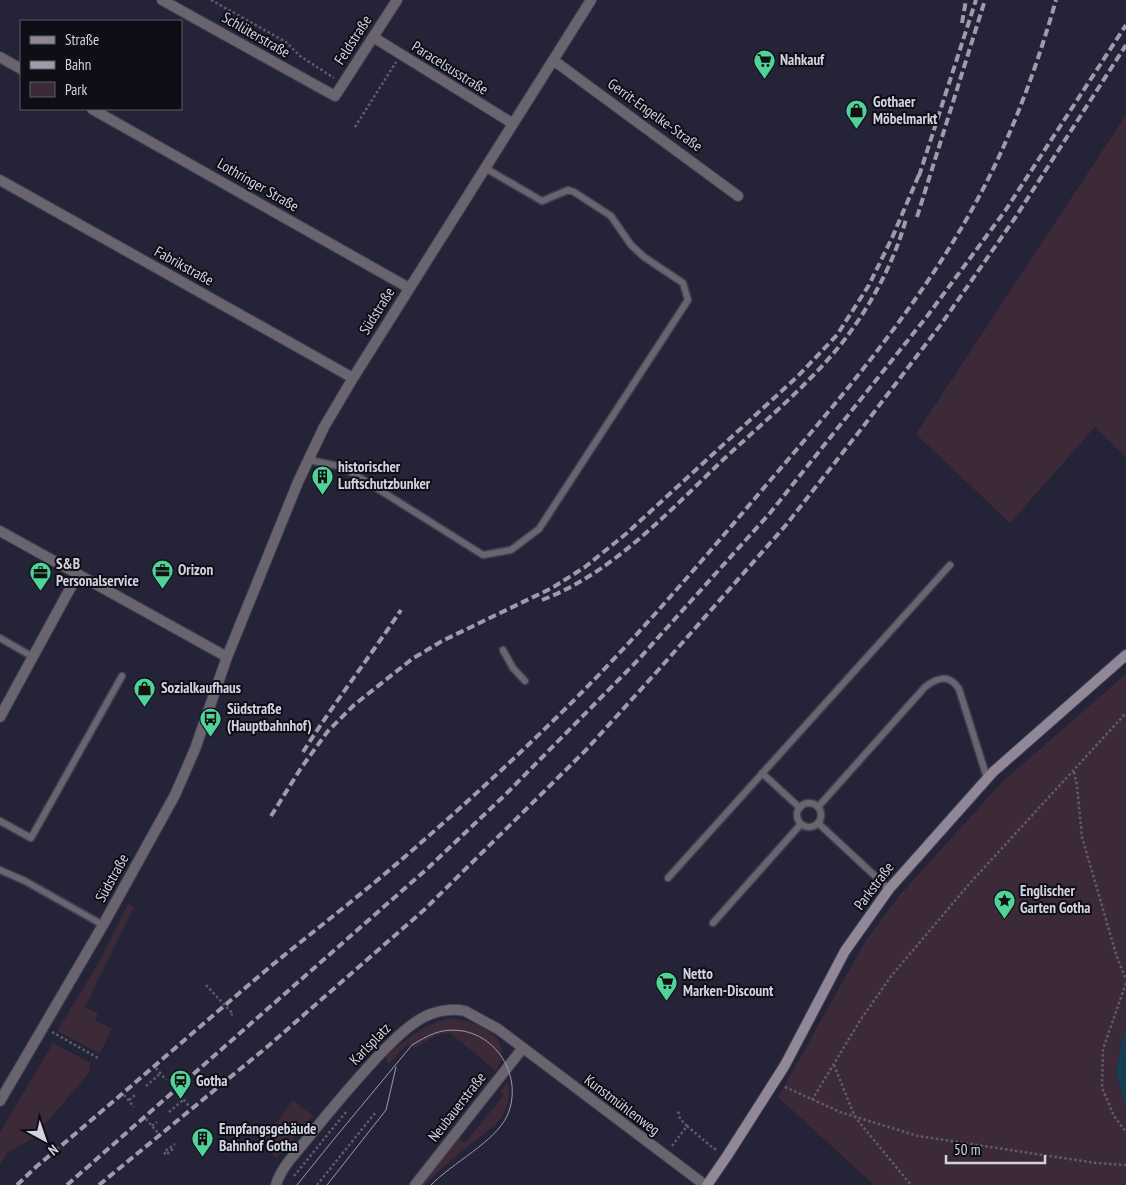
<svg xmlns="http://www.w3.org/2000/svg" width="1126" height="1185" font-family="'PT Sans Narrow',sans-serif">
	<style>
		.green { fill: #3d2a39 }
		.water { fill: #183d51 }
		.lines { fill: none; stroke-linecap: round; stroke-linejoin: round }
		.lane-casing { stroke: #403f53; stroke-width: 9 }
		.street-casing { stroke: #403f53; stroke-width: 12 }
		.secondary-casing { stroke: #403f53; stroke-width: 12 }
		.path { stroke: #5d5d6f; stroke-width: 2.5; stroke-dasharray: 2.5 2.5; stroke-linecap: butt }
		.lane { stroke: #69646e; stroke-width: 6 }
		.street { stroke: #69646e; stroke-width: 10 }
		.secondary { stroke: #908797; stroke-width: 10 }
		.tram { stroke: #9c9cac; stroke-width: 1 }
		.rail { stroke: #9c9cac; stroke-width: 4; stroke-dasharray: 8 4; stroke-linecap: butt }
		.labels { text-anchor: middle; stroke-width: 4; stroke-linejoin: round; paint-order: stroke }
		.street-label { font-size: 15px; fill: #d2d2e0; stroke: #0e0e17 }
		.poi-label { font-size: 15px; font-weight: bold; fill: #d2d2e0; stroke: #0e0e17; text-anchor: start }
	</style>
	<rect width="100%" height="100%" fill="#242338"/>
	<path class="green" d="M1126 115V457L1095 427 1010 523 916 434Z
		M1126 674V1028L1122 1039 1116 1072 1126 1109V1185H874L778 1097 865 942 899 896 1001 783Z
		M128 904 134 907 85 1007 98 1014 95 1020 112 1029 100 1053 57 1031 98 964Z
		M449 1018C477 1021 517 1036 496 1071L450 1033 437 1035 414 1048 408 1043 389 1064 386 1060V1056C406 1039 423 1025 449 1018Z
		M53 1043 91 1063 89 1073 33 1138 8 1152 0 1164V1132Z
		M508 1081C511 1098 507 1112 495 1125L446 1164 425 1185H421L458 1138 465 1143 504 1095 500 1091Z
		M293 1100 313 1116 277 1158 260 1145Z"/>
	<path class="water" d="M1126 1028V1109L1116 1072 1122 1039Z"/>
	<g class="lines">
		<defs>
			<path id="lane" d="M309 460 343 467 483 555 511 550 539 529 688 300 683 283 644 257 631 245 611 216 574 192 568 190 542 201 485 168
				M0 638 33 657
				M503 650 513 668 525 681
				M762 773 800 808
				M797 815a12 12 0 1 1 24 0a12 12 0 1 1-24 0Z
				M818 807 925 687C938 677 949 674 959 689L987 778
				M0 821 31 838 122 676
				M818 823 889 889
				M0 870 25 881 103 925
				M668 878 950 565
				M713 923 801 824"/>
			<path id="street" d="M162 0 335 96 397 0
				M373 37 512 123
				M0 57 21 69
				M553 60 738 196
				M92 109 409 288
				M0 180 353 378
				M0 531 227 657
				M0 717 78 574
				M0 1101 103 925 175 795 195 749 227 657 298 482 324 427 353 378 591 0
				M276 1185C281 1167 297 1152 308 1138 331 1109 355 1081 380 1054 394 1040 407 1026 424 1017 435 1011 452 1008 465 1011L498 1029 705 1185
				M415 1185 522 1049"/>
			<path id="secondary" d="M707 1185 727 1156 785 1065 845 951 889 889 993 772 1126 655"/>
		</defs>
		<use href="#lane" class="lane-casing"/>
		<use href="#street" class="street-casing"/>
		<use href="#secondary" class="secondary-casing"/>
		<path class="path" d="M211 0 286 42 300 56 334 78
			M355 127 396 62
			M1074 772 1077 786 1082 837 1116 954 1126 980
			M1126 983 1103 1049 1102 1088 1114 1116 1126 1132
			M206 985 233 1014 231 1015
			M52 1032 98 1058
			M834 1065 855 1117 911 1185
			M156 1068 166 1080
			M146 1086 161 1073
			M785 1087 840 1112 918 1136 1096 1163 1126 1165
			M177 1092 189 1106
			M124 1095 134 1107
			M129 1100 135 1095
			M812 1100 861 1019 892 975 971 882 1126 713
			M169 1112 183 1100
			M146 1119 158 1133
			M152 1126 157 1122
			M687 1126 713 1148 717 1150
			M672 1146 687 1126 680 1119 678 1111
			M173 1149 166 1155 164 1152 175 1144
			M294 1176 346 1112
			M317 1185 375 1113"/>
		<use href="#lane" class="lane"/>
		<use href="#street" class="street"/>
		<use href="#secondary" class="secondary"/>
		<path class="tram" d="M297 1185 334 1139 412 1045C422 1039 432 1033 443 1031 491 1023 526 1074 507 1116 495 1142 452 1163 431 1185
			M327 1185 386 1110 396 1067"/>
		<path class="rail" d="M962 23 966 0
			M919 176 976 0
			M917 217 985 0
			M542 600C615 572 671 509 726 457 766 420 808 385 842 343 870 307 894 263 906 219
			M303 752C334 703 369 658 401 610
			M271 816 301 768 328 731 354 705 412 659 442 641 552 588 585 567 627 533 798 376 837 335 869 285 892 238 921 170
			M17 1185 37 1166C116 1100 193 1032 271 966 314 931 358 897 400 861 453 815 506 767 557 717 632 644 700 563 768 483 853 384 940 281 996 163 1021 110 1040 56 1056 0
			M67 1185 428 868 506 794 638 660 770 513 928 315 1005 211 1126 25
			M99 1185 267 1047 424 910 586 750 653 676 786 525 862 428 942 323 1015 218 1126 45"/>
	</g>
	<defs>
		<symbol id="supermarket-pin" viewBox="-11 -11 22 30"><path d="M0 17L-7.5 6A9.5 9.5 0 1 1 7.5 6Z" fill="#50d398" stroke="#0e0e17"/><path d="M-6-5.5h2.5l.6 2H6L4.5 2H-2.5L-4.4-4H-6ZM-1.5 3.2a1.3 1.3 0 1 0 .1 0ZM3 3.2a1.3 1.3 0 1 0 .1 0Z" fill="#111"/></symbol>
		<symbol id="shop-pin" viewBox="-11 -11 22 30"><path d="M0 17L-7.5 6A9.5 9.5 0 1 1 7.5 6Z" fill="#50d398" stroke="#0e0e17"/><path d="M-5-2.5h2.3a2.7 3.5 0 0 1 5.4 0H5L5.5 6h-11ZM-1.5-2.5h3a1.5 2.3 0 0 0-3 0Z" fill="#111"/></symbol>
		<symbol id="building-pin" viewBox="-11 -11 22 30"><path d="M0 17L-7.5 6A9.5 9.5 0 1 1 7.5 6Z" fill="#50d398" stroke="#0e0e17"/><path d="M-4-6H4V6H1V3H-1V6H-4ZM-2.5-4.3h1.7v1.8h-1.7ZM.8-4.3h1.7v1.8H.8ZM-2.5-1h1.7V.8h-1.7ZM.8-1h1.7V.8H.8Z" fill="#111"/></symbol>
		<symbol id="office-pin" viewBox="-11 -11 22 30"><path d="M0 17L-7.5 6A9.5 9.5 0 1 1 7.5 6Z" fill="#50d398" stroke="#0e0e17"/><path d="M-6-3h4V-5.5h4V-3h4V5H-6ZM-1-4.5V-3h2v-1.5ZM-6 0V1H6V0Z" fill="#111"/></symbol>
		<symbol id="bus-pin" viewBox="-11 -11 22 30"><path d="M0 17L-7.5 6A9.5 9.5 0 1 1 7.5 6Z" fill="#50d398" stroke="#0e0e17"/><path d="M-5-6H5V4H4V6H2V4H-2V6H-4V4H-5ZM-3.5-4V0h7V-4ZM-3.5 1.2v1.5H-2V1.2ZM2 1.2v1.5H3.5V1.2Z" fill="#111"/></symbol>
		<symbol id="sight-pin" viewBox="-11 -11 22 30"><path d="M0 17L-7.5 6A9.5 9.5 0 1 1 7.5 6Z" fill="#50d398" stroke="#0e0e17"/><path d="M0-6L1.8-2.2L6-1.7L2.9 1.2L3.7 5.4L0 3.3L-3.7 5.4L-2.9 1.2L-6-1.7L-1.8-2.2Z" fill="#111"/></symbol>
		<symbol id="station-pin" viewBox="-11 -11 22 30"><path d="M0 17L-7.5 6A9.5 9.5 0 1 1 7.5 6Z" fill="#50d398" stroke="#0e0e17"/><path d="M-3-6H3Q5-6 5-4V2Q5 4 3 4L4.5 6H3L1.5 4h-3L-3 6H-4.5L-3 4Q-5 4-5 2V-4Q-5-6-3-6ZM-3.5-4v3h7v-3ZM-3.5 1v1.5H-2V1ZM2 1v1.5H3.5V1Z" fill="#111"/></symbol>
	</defs>
	<g fill-rule="evenodd">
		<use href="#supermarket-pin" x="752" y="48" width="25" height="34"/>
		<use href="#shop-pin" x="844" y="98" width="25" height="34"/>
		<use href="#building-pin" x="310" y="464" width="25" height="34"/>
		<use href="#office-pin" x="150" y="558" width="25" height="34"/>
		<use href="#office-pin" x="28" y="560" width="25" height="34"/>
		<use href="#shop-pin" x="132" y="676" width="25" height="34"/>
		<use href="#bus-pin" x="198" y="706" width="25" height="34"/>
		<use href="#sight-pin" x="992" y="888" width="25" height="34"/>
		<use href="#supermarket-pin" x="654" y="970" width="25" height="34"/>
		<use href="#station-pin" x="168" y="1068" width="25" height="34"/>
		<use href="#building-pin" x="190" y="1126" width="25" height="34"/>
	</g>
	<g class="labels">
		<g class="street-label">
			<text transform="translate(256 35) rotate(30)" y="5">Schlüterstraße</text>
			<text transform="translate(353 40) rotate(-57)" y="5">Feldstraße</text>
			<text transform="translate(450 68) rotate(32)" y="5">Paracelsusstraße</text>
			<text transform="translate(655 115) rotate(36)" y="5">Gerrit-Engelke-Straße</text>
			<text transform="translate(258 185) rotate(30)" y="5">Lothringer Straße</text>
			<text transform="translate(184 266) rotate(29)" y="5">Fabrikstraße</text>
			<text transform="translate(377 311) rotate(-58)" y="5">Südstraße</text>
			<text transform="translate(112 878) rotate(-61)" y="5">Südstraße</text>
			<text transform="translate(874 886) rotate(-53)" y="5">Parkstraße</text>
			<text transform="translate(370 1044) rotate(-46)" y="5">Karlsplatz</text>
			<text transform="translate(622 1105) rotate(37)" y="5">Kunstmühlenweg</text>
			<text transform="translate(457 1107) rotate(-52)" y="5">Neubauerstraße</text>
		</g>
		<g class="poi-label">
			<text x="780" y="65">Nahkauf</text>
			<text x="873" y="107">Gothaer<tspan x="873" dy="17">Möbelmarkt</tspan></text>
			<text x="338" y="472">historischer<tspan x="338" dy="17">Luftschutzbunker</tspan></text>
			<text x="56" y="569">S&amp;B<tspan x="56" dy="17">Personalservice</tspan></text>
			<text x="178" y="575">Orizon</text>
			<text x="161" y="693">Sozialkaufhaus</text>
			<text x="227" y="714">Südstraße<tspan x="227" dy="17">(Hauptbahnhof)</tspan></text>
			<text x="1020" y="896">Englischer<tspan x="1020" dy="17">Garten Gotha</tspan></text>
			<text x="683" y="979">Netto<tspan x="683" dy="17">Marken-Discount</tspan></text>
			<text x="196" y="1086">Gotha</text>
			<text x="219" y="1134">Empfangsgebäude<tspan x="219" dy="17">Bahnhof Gotha</tspan></text>
		</g>
	</g>
	<rect x="20" y="20" width="162" height="90" fill="#0e0e17" stroke="#5c5c67"/>
	<rect x="30" y="36" width="25" height="8" fill="#908797" stroke="#5c5c67"/>
	<text x="65" y="45" font-size="15" fill="#d2d2e0">Straße</text>
	<rect x="30" y="61" width="25" height="8" fill="#9c9cac" stroke="#5c5c67"/>
	<text x="65" y="70" font-size="15" fill="#d2d2e0">Bahn</text>
	<rect x="30" y="82" width="25" height="15" fill="#3d2a39" stroke="#5c5c67"/>
	<text x="65" y="95" font-size="15" fill="#d2d2e0">Park</text>
	<g transform="translate(45 1140) rotate(140)" stroke="#0e0e17" stroke-width="4" paint-order="stroke">
	<path d="M0-4L9 19L0 12L-9 19Z" fill="#d2d2e0"/>
	<text y="-8" font-size="14" font-weight="bold" text-anchor="middle" fill="#d2d2e0">N</text>
	</g>
	<path d="M946 1155v8h99v-8" fill="none" stroke="#d2d2e0" stroke-width="2.5"/>
	<text x="954" y="1155" font-size="15" fill="#d2d2e0" stroke="#0e0e17" stroke-width="4" paint-order="stroke">50 m</text>
</svg>
